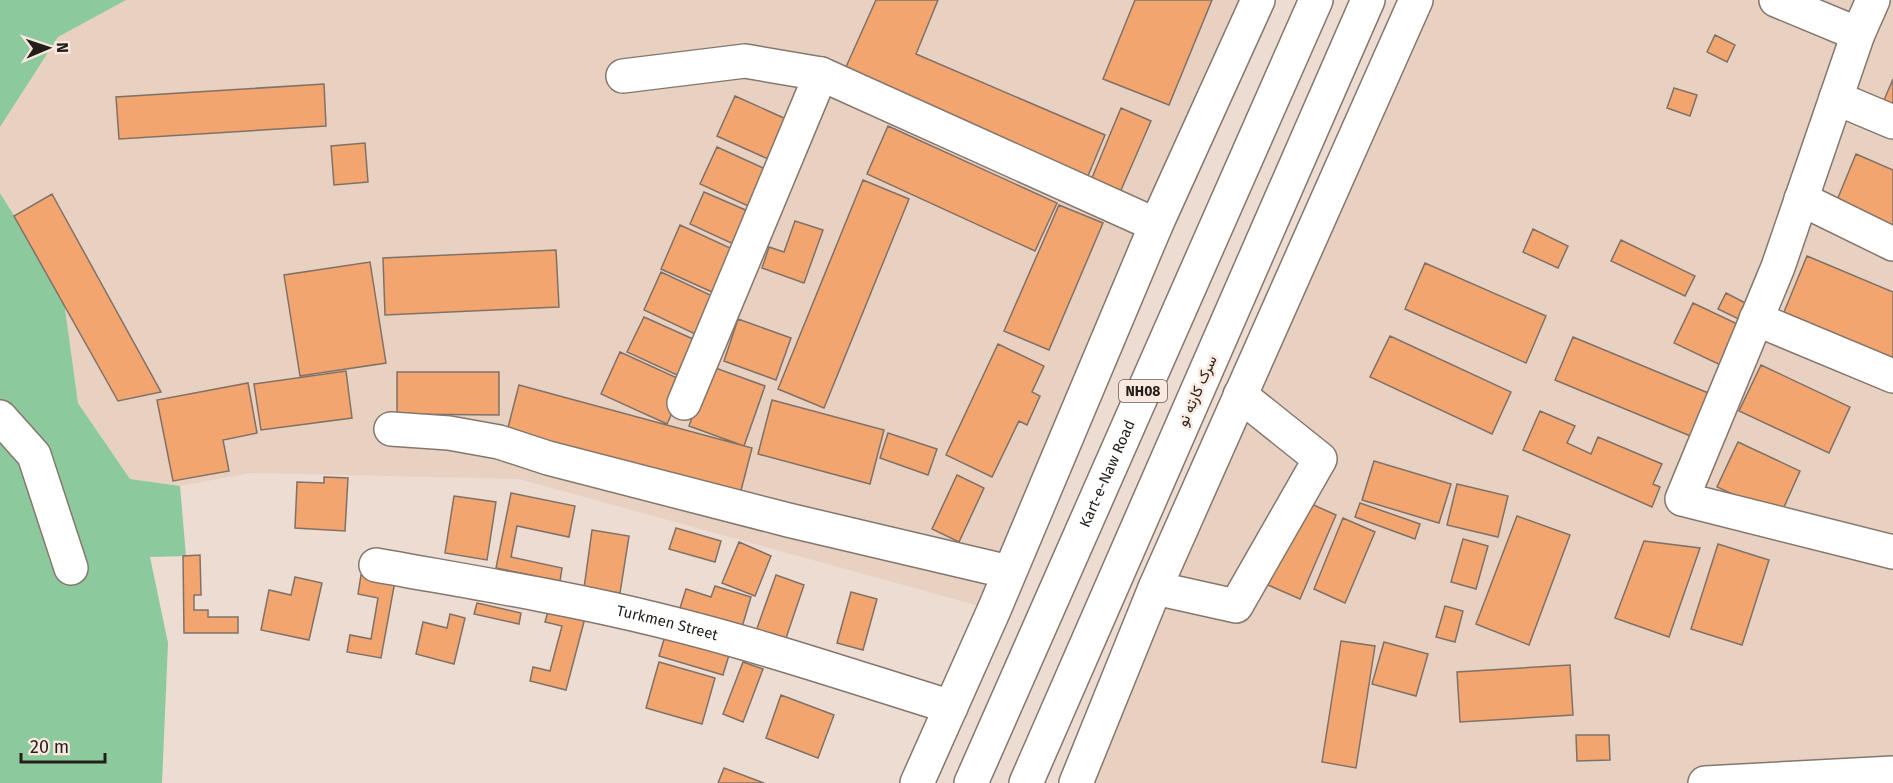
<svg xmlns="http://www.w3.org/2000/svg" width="1893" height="783" font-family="'Fira Sans',Vazirmatn,sans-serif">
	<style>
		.built { fill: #e9d1c2 }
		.green { fill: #8cca9d }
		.building { fill: #f2a56e; stroke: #807168; stroke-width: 1.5 }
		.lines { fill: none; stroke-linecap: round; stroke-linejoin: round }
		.minor-casing { stroke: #85776d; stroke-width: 36 }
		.highway-casing { stroke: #85776d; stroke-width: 36 }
		.minor { stroke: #fff; stroke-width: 33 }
		.highway { stroke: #fff; stroke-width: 33 }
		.labels { text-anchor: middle; stroke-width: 5; stroke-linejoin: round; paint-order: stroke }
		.shield { fill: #fae9df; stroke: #645b55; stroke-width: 1.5 }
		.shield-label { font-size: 14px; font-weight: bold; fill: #241e1a }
		.street-label { font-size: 15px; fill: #241e1a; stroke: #fae9df }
	</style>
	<rect width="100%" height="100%" fill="#eddcd2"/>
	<path class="built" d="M126 0H1258L994 610 519 479 251 473 180 486 130 479 78 402 63 294 0 193V127L58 37Z
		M1416 0H1893V773L1705 783H1076Z"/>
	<path class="green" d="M0 0H126L58 37 0 127Z
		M0 193 63 294 78 403 130 479 180 486 186 556 150 557 168 643 162 783H0Z"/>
	<path class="building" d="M876 0H938L916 54 1105 135 1085 183 841 78Z
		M1135 0H1212L1169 105 1103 79Z
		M1715 35 1735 45 1727 62 1707 52Z
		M1893 79V104L1884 100Z
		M324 84 326 126 119 139 116 97Z
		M1674 88 1697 95 1690 116 1667 108Z
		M735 96 795 123 777 163 717 136Z
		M1121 108 1151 121 1118 197 1089 185Z
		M888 126 1057 203 1035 251 867 174Z
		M365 143 368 182 334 185 331 146Z
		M717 147 774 173 757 210 700 184Z
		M1856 154 1893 170V236L1833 210Z
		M863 180 909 199 824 408 778 389Z
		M704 192 757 215 742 248 690 224Z
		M52 194 161 392 118 401 14 216Z
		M1059 205 1103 223 1049 350 1004 331Z
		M795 221 823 230 804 283 762 268 769 247 784 252Z
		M680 225 741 253 721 296 661 269Z
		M1533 229 1568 246 1558 268 1523 252Z
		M1621 240 1695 276 1685 296 1611 261Z
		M556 250 559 307 385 315 383 258Z
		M1807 256 1893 292V358L1784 312Z
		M370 262 386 363 300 376 284 275Z
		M1425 263 1546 316 1526 363 1405 309Z
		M661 272 723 301 706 339 644 310Z
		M1726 293 1757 309 1749 324 1718 309Z
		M1693 303 1748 329 1729 369 1674 343Z
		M644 317 704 344 688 380 627 352Z
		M738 319 791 338 776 380 724 361Z
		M1390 336 1511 392 1492 434 1370 377Z
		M1573 337 1718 397 1700 440 1555 380Z
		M998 344 1044 366 1032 392 1040 396 1027 425 1019 421 992 477 946 455Z
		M620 352 686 382 667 424 601 394Z
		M1761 365 1850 407 1829 453 1739 411Z
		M710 366 765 386 744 446 689 426Z
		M346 371 352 418 261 430 254 384Z
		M397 372H499V415L397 414Z
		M248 383 257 433 223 440 229 471 173 481 157 400Z
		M519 385 752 448 738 502 505 439Z
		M772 400 884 430 870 484 758 454Z
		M1540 411 1575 426 1567 443 1591 454 1598 437 1662 464 1653 484 1660 487 1652 507 1523 450Z
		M888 433 937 449 928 475 880 458Z
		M1738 442 1800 471 1780 516 1717 487Z
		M1374 461 1451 484 1439 523 1362 500Z
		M957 475 984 488 959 542 932 529Z
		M324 477 348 478 345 531 295 528 297 482 324 483Z
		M1457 484 1508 496 1498 537 1447 525Z
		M511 493 575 506 569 537 517 526 511 557 562 568 560 581 496 568Z
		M454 496 496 502 487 560 445 553Z
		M1298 498 1336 515 1300 599 1261 582Z
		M1360 503 1420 524 1415 539 1355 517Z
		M1517 516 1570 535 1529 645 1476 624Z
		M1343 518 1375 532 1345 603 1314 589Z
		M676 528 721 541 715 562 669 549Z
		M592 530 629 536 620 593 584 588Z
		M1463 539 1488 546 1476 589 1451 582Z
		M1644 541 1700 548 1669 637 1615 618Z
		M739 542 771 556 755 596 722 583Z
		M1718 544 1769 560 1742 645 1691 629Z
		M200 555 201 595H194V610H208V617H238V633H184L183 556Z
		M361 575 395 581 381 658 347 652 350 635 371 639 378 598 358 594Z
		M776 575 804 585 784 644 755 634Z
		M295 577 322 583 309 640 261 630 269 590 291 595Z
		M715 586 751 597 742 627 680 608 686 589 711 597Z
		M851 592 877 599 863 650 837 643Z
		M477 603 521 613 519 624 474 614Z
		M1445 606 1463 611 1455 642 1436 637Z
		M549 608 585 618 566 690 530 681 533 667 550 671 562 626 545 622Z
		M450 614 465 618 454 664 416 654 423 622 447 628Z
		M665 636 729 655 723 675 659 656Z
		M1341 641 1375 646 1356 768 1322 762Z
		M1384 642 1428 654 1416 696 1372 684Z
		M659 662 715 678 702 724 646 708Z
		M743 662 763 669 743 722 723 714Z
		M1570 665 1573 715 1460 722 1457 672Z
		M781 695 834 715 818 758 766 738Z
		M1576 735H1609L1610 760 1577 761Z
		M724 768 764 783H718Z"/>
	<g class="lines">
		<defs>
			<g id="minor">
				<path d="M1776 0 1858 34"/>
				<path d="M1873 0 1858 34 1778 267 1682 499 1893 552"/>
				<path d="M623 76 745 61 821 74 1156 225"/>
				<path d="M1836 98 1893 122"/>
				<path d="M1801 199 1893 244"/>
				<path d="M1756 319 1893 376"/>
				<path d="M684 403 821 74"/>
				<path d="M0 417 34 455 71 568"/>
				<path d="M391 429 449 433 499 442 548 458 788 520 1009 572"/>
				<path id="s1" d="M376 565C470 582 565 597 658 620 757 644 854 677 951 707"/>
				<path d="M1155 588 1236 606 1320 459 1240 395"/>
				<path d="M917 783 994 610 1156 225 1258 0"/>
				<path d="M1076 783 1155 588 1416 0"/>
				<path d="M1705 783 1893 773"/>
			</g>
			<g id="highway">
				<path id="s2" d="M971 783 1316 0"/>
				<path d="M1026 783 1368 0"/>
			</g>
		</defs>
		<use href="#minor" class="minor-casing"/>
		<use href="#highway" class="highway-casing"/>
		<use href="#minor" class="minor"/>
		<use href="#highway" class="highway"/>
	</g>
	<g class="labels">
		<rect class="shield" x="1119" y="380" width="48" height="22" rx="4.5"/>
		<g class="shield-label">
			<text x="1143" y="396">NH08</text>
		</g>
		<g class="street-label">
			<text transform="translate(1197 391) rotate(-66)" y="5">سرک کارته نو</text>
			<text dy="5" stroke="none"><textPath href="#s2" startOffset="338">Kart-e-Naw Road</textPath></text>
			<text dy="5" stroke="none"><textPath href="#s1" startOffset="297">Turkmen Street</textPath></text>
		</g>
	</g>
	<g transform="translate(48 48) rotate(88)" stroke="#fae9df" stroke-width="4.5" paint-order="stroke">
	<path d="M0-4.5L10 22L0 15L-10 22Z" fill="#241e1a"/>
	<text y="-9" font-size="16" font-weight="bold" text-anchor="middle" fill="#241e1a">N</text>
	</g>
	<path d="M21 753v9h84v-9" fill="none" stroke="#241e1a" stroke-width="3"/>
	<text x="30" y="753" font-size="18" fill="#241e1a" stroke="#fae9df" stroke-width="4.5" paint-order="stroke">20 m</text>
</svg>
